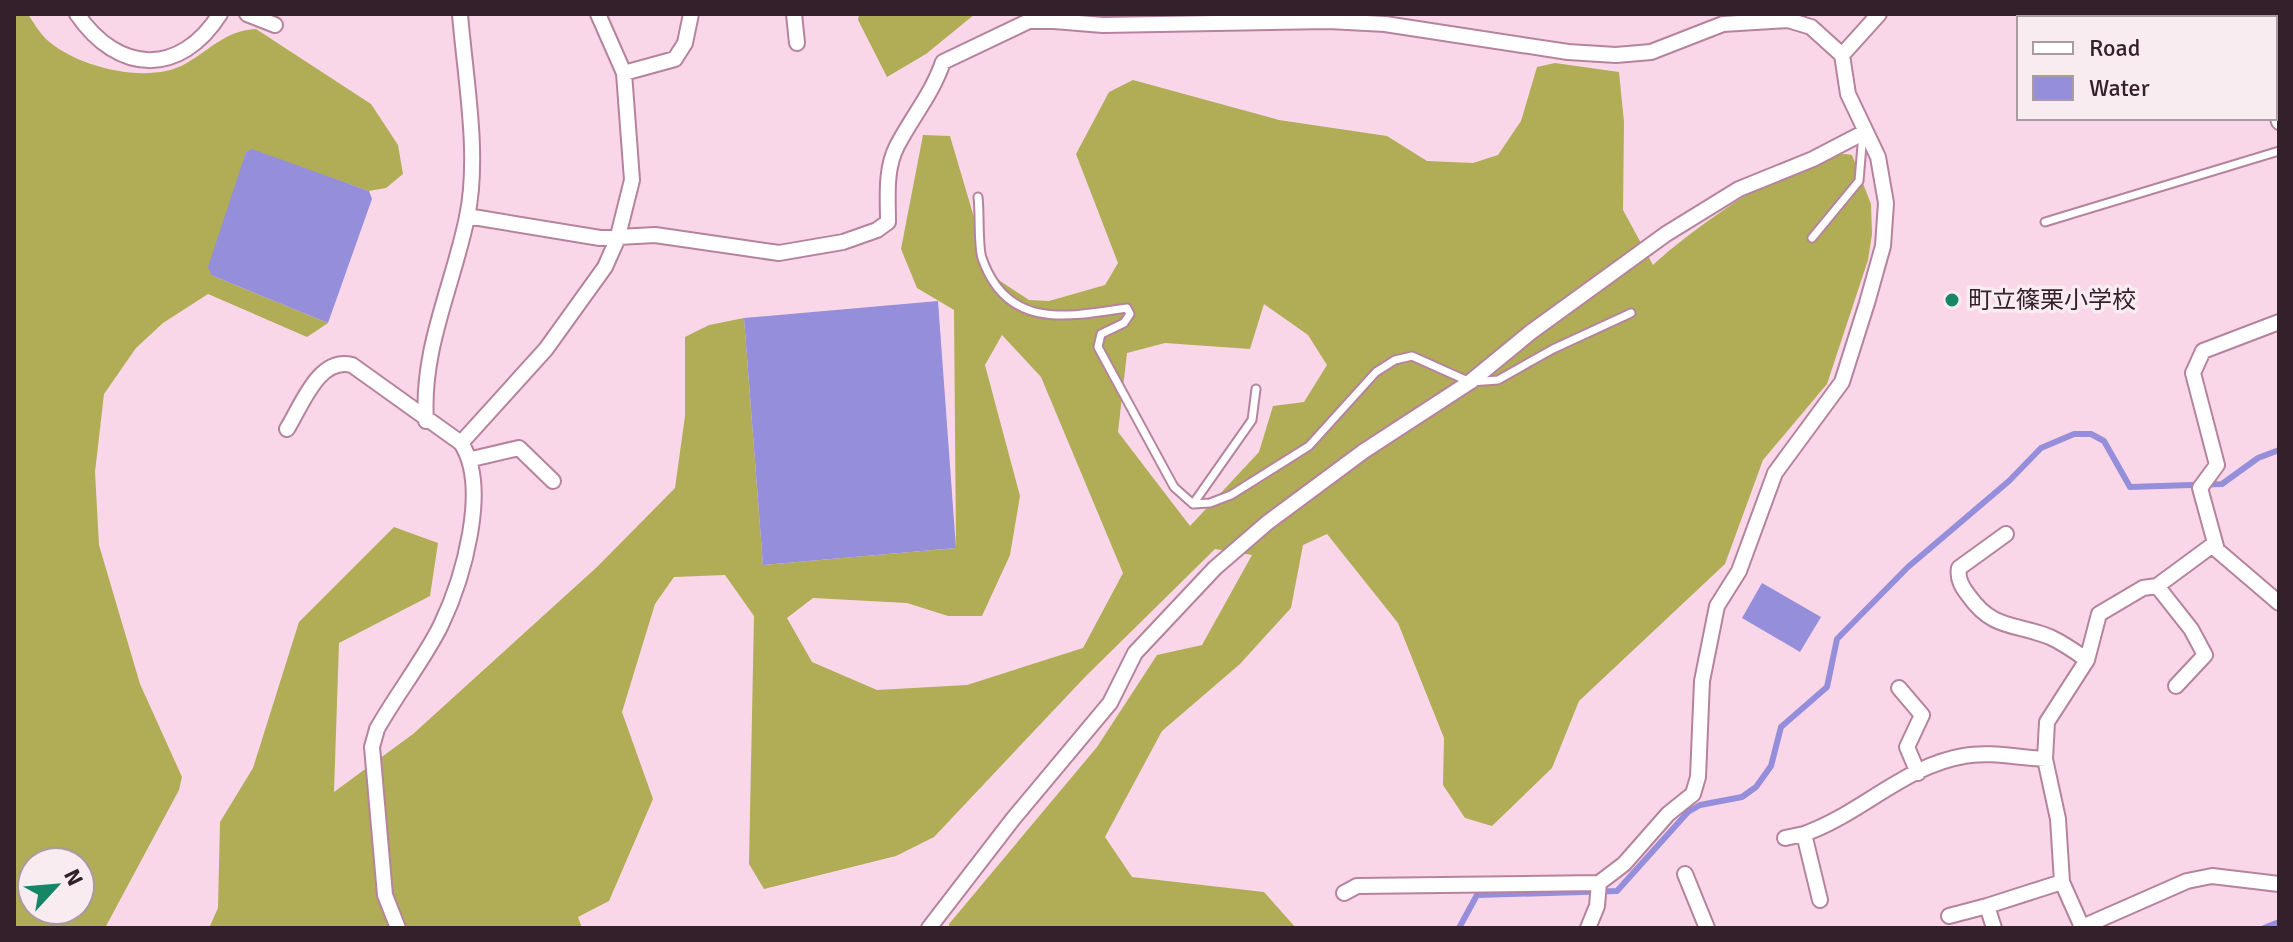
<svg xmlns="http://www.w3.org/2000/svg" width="2293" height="942" font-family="Signika,'Noto Sans JP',sans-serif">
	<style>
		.forest { fill: #b0ad56; fill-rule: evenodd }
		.water { fill: #958eda }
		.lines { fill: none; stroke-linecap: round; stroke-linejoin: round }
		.stream { stroke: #958eda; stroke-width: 6 }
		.service-casing { stroke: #b6839d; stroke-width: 11 }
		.minor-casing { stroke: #b6839d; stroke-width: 18 }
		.service { stroke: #fff; stroke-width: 7 }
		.minor { stroke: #fff; stroke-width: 14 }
		.poi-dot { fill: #158666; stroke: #f8ecf1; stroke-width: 3 }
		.labels { text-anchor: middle; stroke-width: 7; stroke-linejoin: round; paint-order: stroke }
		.poi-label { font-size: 24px; fill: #34202a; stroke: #f8ecf1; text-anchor: start }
	</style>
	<rect width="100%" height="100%" fill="#fad7e8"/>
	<path class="forest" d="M14 14H28C33 22 39 32 46 39 76 67 148 85 185 64 210 50 226 30 256 29L371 104 398 145 403 174 386 188 369 191 252 150 246 152 211 275 328 323 307 337 208 294 163 323 136 348 104 394 95 472 99 545 140 684 182 777 179 790 105 928H14ZM32 862H80V910H32Z
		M859 14H975L926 54 887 77 858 20Z
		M1555 63 1619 72 1624 122 1623 210 1653 265C1687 233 1807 144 1852 155L1871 204 1872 234 1868 260 1827 384 1763 460 1725 564 1579 701 1552 768 1492 826 1465 818 1443 785 1444 738 1398 623 1327 534 1303 545 1291 608 1240 664 1162 731 1105 837 1132 877 1264 892 1296 928H949V924L1097 747 1157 655 1202 645 1252 555 1215 549 1085 677 934 837 896 856 764 889 749 864 754 616 725 575 674 577 655 604 622 712 653 799 609 901 578 917 582 928H209L218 908 220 822 253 768 299 622 394 527 438 543 430 596 339 643 334 792 413 734 597 567 675 488 685 416V337L709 325 744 318 763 565 956 548 954 310 917 288 901 249 923 135 950 136 991 275 1029 300 1049 301 1105 285 1118 263 1076 154 1109 92 1133 80 1279 120 1387 136 1427 161 1473 163 1498 155 1521 121 1537 67ZM1264 304 1308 335 1327 365 1304 402 1273 406 1259 452 1190 526 1118 432 1127 353 1165 343 1250 349ZM1002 335 1041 377 1123 573 1083 648 967 685 877 690 812 662 787 618 813 598 907 603 948 616H982L1010 555 1020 496 985 365Z"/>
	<path class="water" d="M252 149 369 191 372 199 328 323 211 275 208 267 246 152Z
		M938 301 956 548 763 565 744 318Z
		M1762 583 1821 617 1800 652 1742 618Z"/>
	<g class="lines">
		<path class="stream" d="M1459 928 1477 895 1617 891 1688 812 1700 805 1742 797 1756 787 1771 766 1781 727 1827 687 1837 639 1908 567 2009 481 2041 448 2074 434H2091L2104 441 2130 487 2222 484 2258 458 2279 450
			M2264 928 2279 922"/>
		<defs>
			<path id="service" d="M978 197C980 212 978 247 982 258 1007 330 1067 317 1127 308L1130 314 1124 323 1101 334 1098 347 1174 487 1193 504 1210 503 1231 495 1309 446 1376 372 1395 360 1412 356 1470 382 1498 380 1553 349 1631 313
				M2045 222 2279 151
				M1812 238 1859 181 1863 133
				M1193 504 1252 420 1256 389"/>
			<path id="minor" d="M77 14C118 74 180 77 220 14
				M247 14 275 25
				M794 14 797 43
				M2248 14 2249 18
				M1842 55 1879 14
				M624 73 675 59 685 43 691 14
				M2275 107 2279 122
				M467 216 600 238 655 235 779 253 843 242 877 230 888 222C888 197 885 169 897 146 912 117 932 94 943 62L1029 21H1054L1103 25 1329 21 1385 24 1568 52 1616 55 1651 52 1723 24 1788 20 1811 27 1842 55 1848 94 1878 157 1886 203 1883 246 1867 303 1842 382 1775 473 1739 571 1717 606 1702 681 1698 777 1693 794 1668 814 1624 864 1599 883 1357 886 1344 893
				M2279 322 2203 351 2193 373 2217 465 2200 488 2217 550 2279 603
				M426 421C421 349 453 286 467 217 480 155 465 77 460 14
				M287 429C302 405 319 356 352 365L461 443C490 487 463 579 441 625 425 658 396 695 377 729L372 747 385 895 398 928
				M461 443 546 349 605 267 617 240 632 180 624 73 598 14
				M472 459 519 448 553 481
				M2006 534 1959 568C1957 579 1962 587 1969 596 1993 630 2015 623 2050 637 2063 643 2076 652 2087 660
				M2176 686 2205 655 2191 629 2157 586 2214 544
				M1899 688 1922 715 1907 747 1918 773
				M2045 759 2047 722 2087 660 2099 614 2143 588 2157 586
				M1785 838 1804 834
				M1685 874 1707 928
				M1820 900 1804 834C1859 815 1906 765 1964 756 1989 751 2020 758 2045 759L2058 819 2062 882 2082 927
				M1949 916 1987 906
				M929 928 1013 819 1110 703 1135 653 1215 568 1267 523 1364 451 1470 382 1531 332 1666 234 1739 189 1813 159 1863 133
				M1588 928 1597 906 1599 883
				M1994 928 1987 906 2062 882
				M2080 928 2187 881 2212 876 2279 884"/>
		</defs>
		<use href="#service" class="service-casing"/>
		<use href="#minor" class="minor-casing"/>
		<use href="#service" class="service"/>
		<use href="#minor" class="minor"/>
	</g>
	<circle class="poi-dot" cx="1952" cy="300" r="8"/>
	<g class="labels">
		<g class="poi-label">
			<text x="1968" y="308">町立篠栗小学校</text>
		</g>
	</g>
	<rect width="2293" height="942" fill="none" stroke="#34202a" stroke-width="32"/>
	<rect x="2017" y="16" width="260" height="104" fill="#f8ecf1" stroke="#aa9aa1" stroke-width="2"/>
	<rect x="2033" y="42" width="40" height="12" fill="#ffffff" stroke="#aa9aa1" stroke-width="2"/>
	<text x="2089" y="56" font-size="24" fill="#34202a">Road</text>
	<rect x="2033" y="76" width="40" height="24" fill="#958eda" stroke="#aa9aa1" stroke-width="2"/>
	<text x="2089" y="96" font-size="24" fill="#34202a">Water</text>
	<g transform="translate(56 886) rotate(64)"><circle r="38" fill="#f8ecf1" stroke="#aa9aa1" stroke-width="2"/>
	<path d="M0-6L14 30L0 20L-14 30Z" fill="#158666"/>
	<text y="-12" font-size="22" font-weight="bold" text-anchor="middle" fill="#34202a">N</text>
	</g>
</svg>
